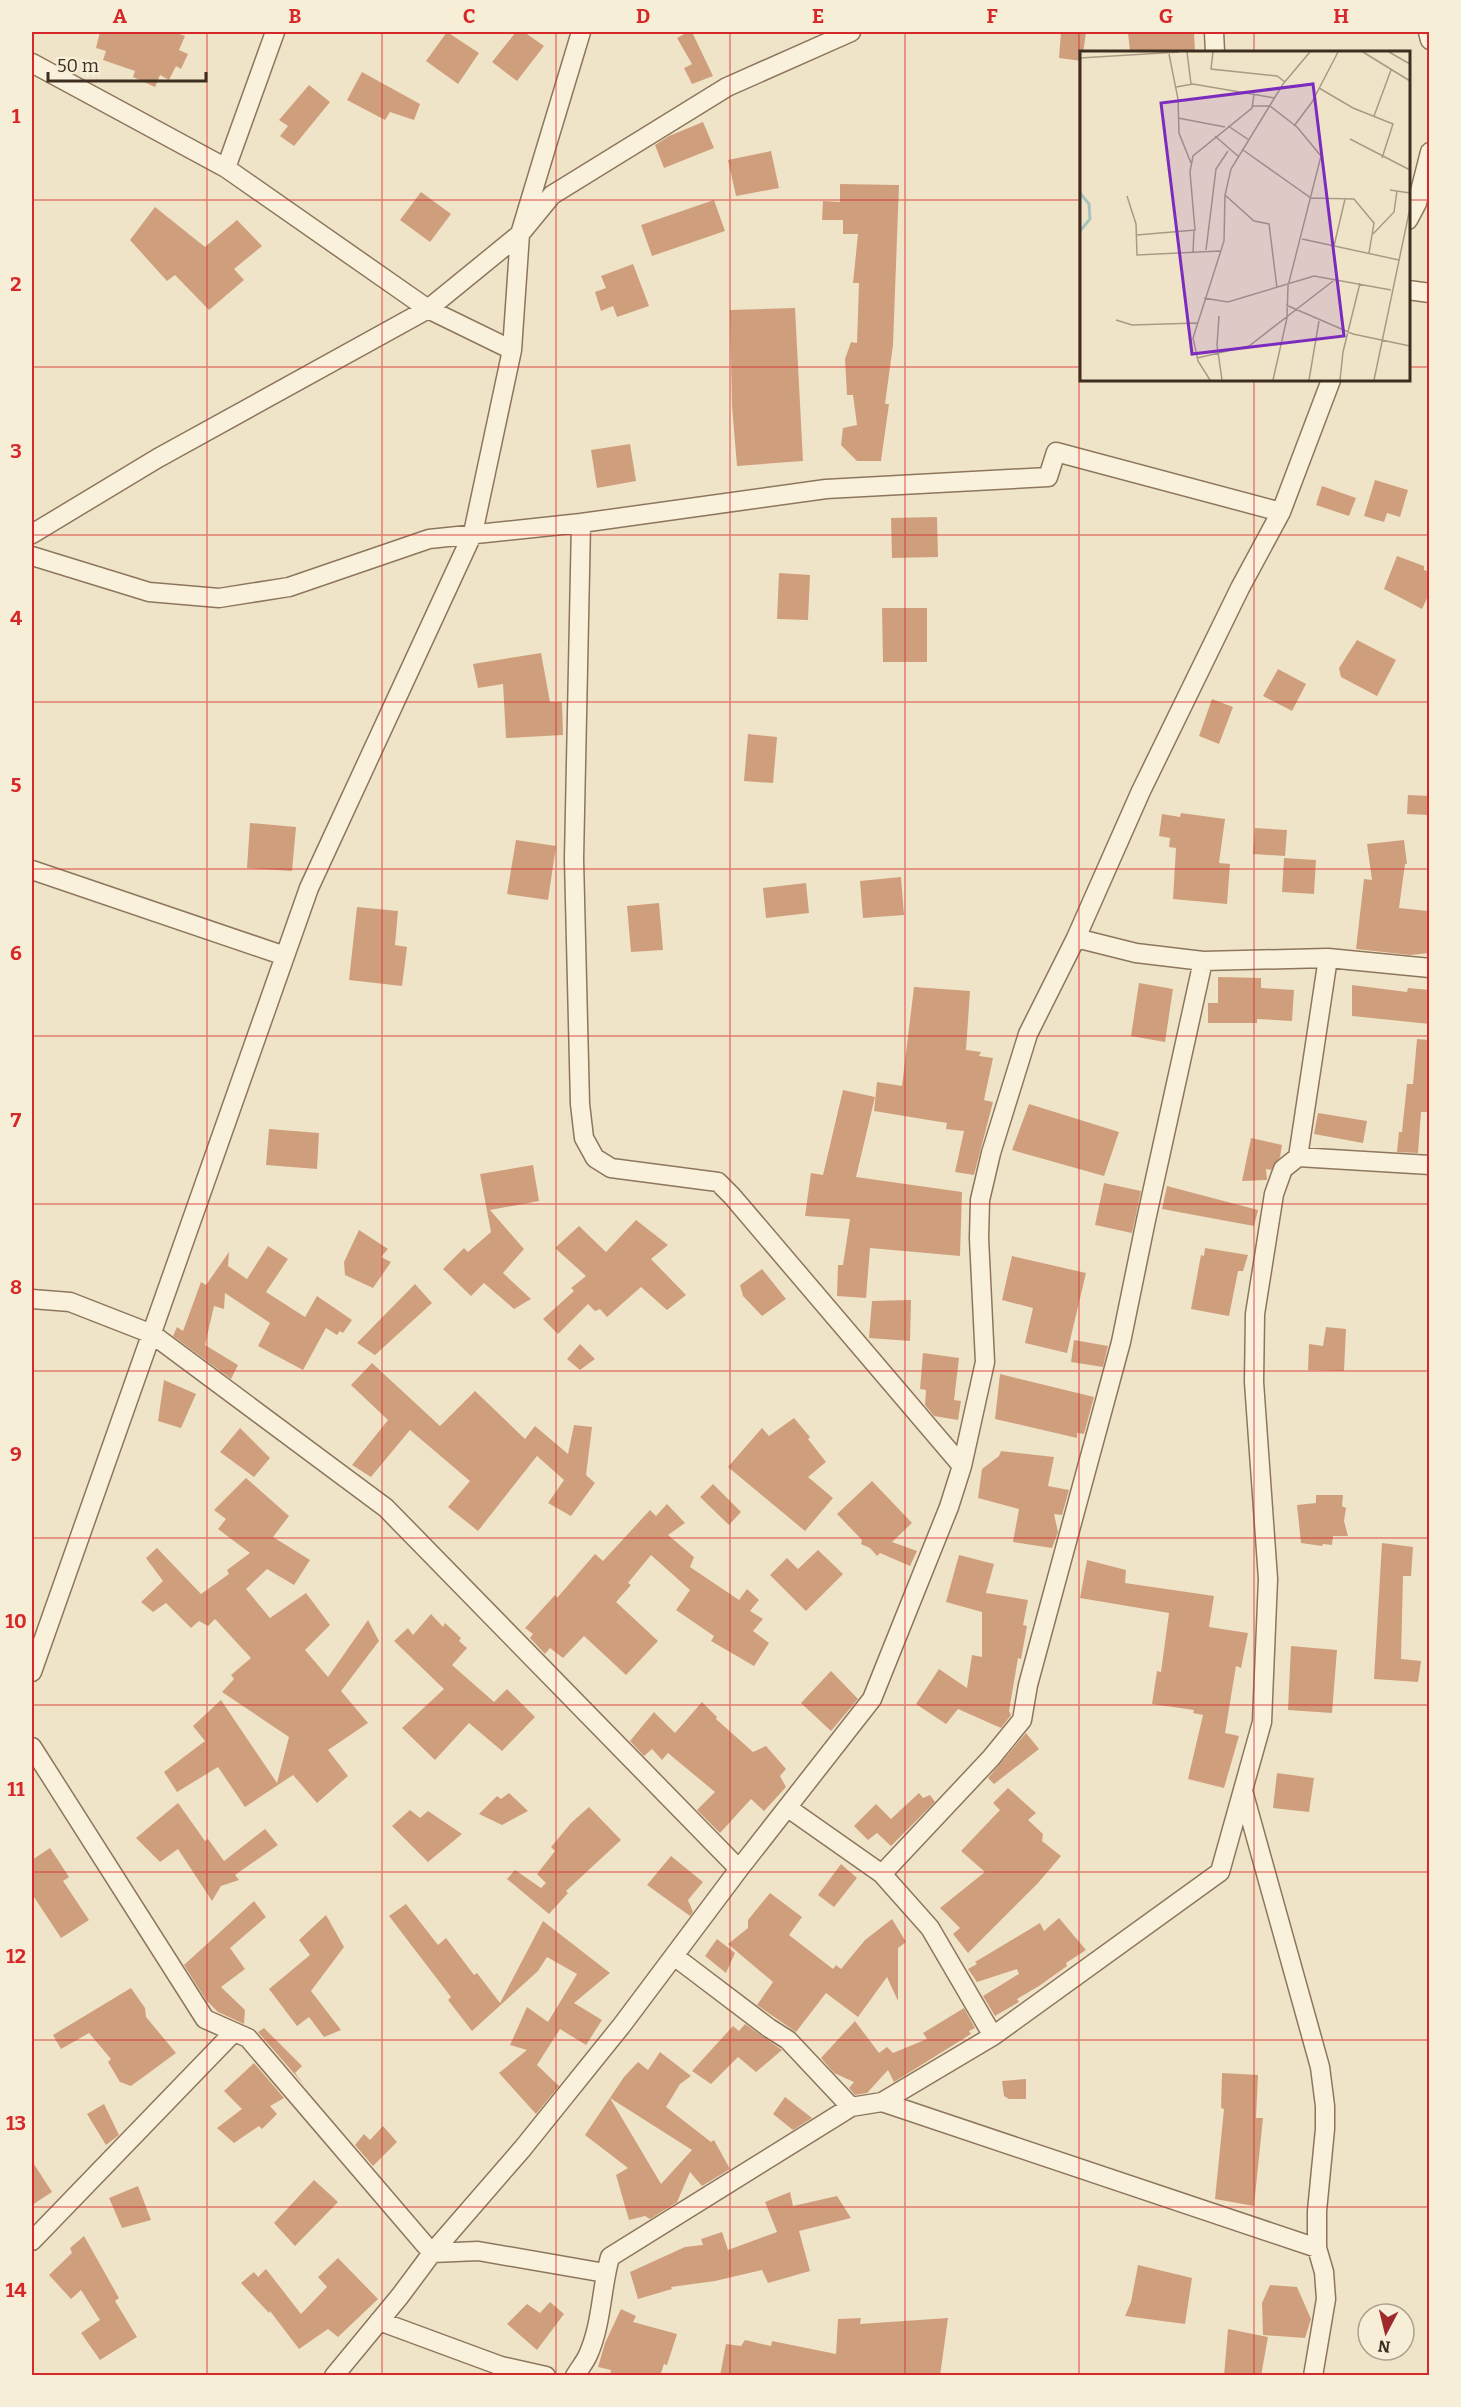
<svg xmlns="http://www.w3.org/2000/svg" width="1461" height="2407" font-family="Bitter,serif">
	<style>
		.building { fill: #cf9f7d; fill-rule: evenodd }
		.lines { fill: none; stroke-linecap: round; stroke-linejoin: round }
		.street-casing { stroke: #8d765c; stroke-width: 21 }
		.street { stroke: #faf1dc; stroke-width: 18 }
		.grid { fill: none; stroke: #d62828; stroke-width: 1.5; stroke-opacity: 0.55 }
		.inset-river { fill: none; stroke: #a9c4bc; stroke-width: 3 }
		.inset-road { fill: none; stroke: #a89b85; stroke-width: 1.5 }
		.view { fill: #7b2cbf; fill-opacity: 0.15; stroke: #7b2cbf; stroke-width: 3 }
		.inset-edge { fill: none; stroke: #3d2e20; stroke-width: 3 }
		.neatline { fill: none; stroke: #d62828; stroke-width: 2 }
		.grid-label { font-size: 20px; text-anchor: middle; font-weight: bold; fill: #d62828 }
	</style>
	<rect width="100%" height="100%" fill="#f0e4c8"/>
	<path class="building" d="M100 32H174L185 36 179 50 188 54 181 69 176 66 169 80 160 75 155 87 133 77 135 71 103 60 106 51 96 48Z
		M447 32 479 53 458 84 426 61Z
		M516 32H524L544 46 517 81 492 62Z
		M688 32H692L713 76 692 84 684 68 692 64 677 38Z
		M1061 32H1086L1082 61 1059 58Z
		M1128 32H1194L1195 52H1130Z
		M362 72 420 104 414 120 390 112 385 120 347 100Z
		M309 85 330 102 294 146 280 136 288 126 279 120Z
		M703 122 714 148 664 168 655 145 669 136Z
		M771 151 779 188 736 196 728 160Z
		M840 184 899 185 893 345 885 404H889L881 461H857L841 445 843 428 857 425 853 395H847L845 359 851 342 857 343 859 283H853L858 234H843V220H822L823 201 840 202Z
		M421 192 451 214 430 242 400 220Z
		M714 200 725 231 652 256 641 225Z
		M155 207 205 247 237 220 262 246 234 269 244 280 209 310 175 275 167 281 130 240Z
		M633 264 649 306 617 317 613 306 601 311 595 292 606 288 601 276Z
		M795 308 803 461 737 466 732 406 730 310Z
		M630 444 636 481 597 488 591 450Z
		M1375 480 1408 490 1400 517 1387 513 1384 522 1364 516Z
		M1322 486 1356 498 1349 516 1316 505Z
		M937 517 938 557 892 558 891 518Z
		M1397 556 1424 566V570L1430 572V592L1422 609 1384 589Z
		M779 573 810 575 808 620 777 619Z
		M882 608H927V662H883Z
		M1357 640 1396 660 1377 696 1341 677 1339 668Z
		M541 653 550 702H562L563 735 506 738 503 684 478 688 473 664Z
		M1278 669 1306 684 1292 711 1263 696Z
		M1212 699 1233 707 1219 744 1199 736Z
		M748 734 777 737 773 783 744 781Z
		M1408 795 1430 796V815L1407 814Z
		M1181 813 1225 819 1219 863 1230 864 1227 904 1173 899 1176 848 1169 847 1170 838 1159 836 1162 814 1180 817Z
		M250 823 296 827 292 871 247 868Z
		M1255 828 1287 830 1285 856 1253 854Z
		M516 840 556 846 548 900 507 894Z
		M1404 840 1407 864H1405L1399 908 1428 911 1427 927H1430V953L1410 955 1356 949 1364 879 1372 880 1367 844Z
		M1284 858 1316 860 1314 894 1282 892Z
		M901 877 904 915 863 918 860 881Z
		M806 883 809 913 766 918 763 888Z
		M659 903 663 950 631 952 627 906Z
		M357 907 398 911 395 945 407 947 402 986 349 980Z
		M1218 977 1261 978V988L1294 990 1292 1021 1257 1019V1023H1208V1003H1218Z
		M1139 983 1173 989 1165 1042 1131 1036Z
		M1352 985 1407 992 1408 988 1430 990V1024L1352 1016Z
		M914 987 970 991 966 1050 981 1052 979 1056 993 1058 984 1100 993 1102 974 1175 955 1172 964 1131 946 1129 947 1123 874 1111 877 1082 902 1086Z
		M1417 1039 1430 1040V1112H1421L1418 1153 1397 1152 1399 1132H1402L1407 1084H1413Z
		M843 1090 875 1097 856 1177 962 1192 960 1256 870 1248 866 1298 837 1296 838 1265H843L850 1219 805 1216 811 1173 823 1175Z
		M1029 1104 1119 1132 1104 1176 1012 1150Z
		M1318 1113 1367 1121 1363 1143 1314 1134Z
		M269 1129 319 1133 317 1169 266 1165Z
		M1251 1138 1282 1145 1280 1157 1271 1170 1266 1169 1267 1180 1242 1181Z
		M533 1165 539 1201 490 1210 524 1249 503 1273 531 1299 514 1309 484 1283 471 1296 443 1269 464 1248 468 1252 491 1232 480 1174Z
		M1104 1183 1141 1191 1132 1233 1095 1225Z
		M1167 1186 1258 1210 1254 1226 1162 1209Z
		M636 1220 668 1245 651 1259 686 1295 667 1310 641 1287 607 1317 600 1309 595 1311 588 1304 558 1334 543 1319 574 1291 571 1288 586 1276 555 1248 579 1226 606 1252Z
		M359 1230 388 1249 381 1257 391 1262 373 1288 345 1275 344 1262Z
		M268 1246 288 1259 266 1292 305 1317 317 1296 352 1320 343 1333 340 1331 337 1335 326 1328 303 1370 258 1346 270 1323 225 1293 224 1309 214 1306 205 1345 238 1365 231 1379 173 1336 177 1327 183 1331 201 1282 206 1285 229 1252 228 1266 247 1279Z
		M1205 1248 1248 1255 1243 1271H1238L1229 1316 1191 1309 1201 1255 1204 1256Z
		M1012 1256 1086 1273 1067 1353 1025 1343 1033 1308 1002 1300Z
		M762 1269 786 1299 762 1316 743 1296 740 1285Z
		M415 1284 432 1303 375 1355 357 1343Z
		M911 1300 910 1341 869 1338 872 1301Z
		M1326 1327 1346 1329 1344 1371 1308 1370 1309 1344 1323 1346Z
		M1074 1340 1108 1346 1103 1367 1071 1362Z
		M580 1344 595 1359 580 1370 567 1359Z
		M923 1353 959 1358 954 1400 961 1401 958 1420 934 1416 925 1405 926 1390 920 1389Z
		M372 1363 440 1426 475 1391 525 1439 535 1426 568 1454 574 1425 592 1427 586 1475 595 1483 571 1516 548 1503 564 1480 537 1456 478 1531 448 1507 470 1481 410 1430 371 1477 352 1465 388 1420 351 1385Z
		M1000 1374 1094 1397 1084 1434 1077 1433V1438L995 1419Z
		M164 1380 196 1394 181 1428 158 1421Z
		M794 1418 810 1437 808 1439 826 1462 808 1477 833 1498 805 1531 728 1467 762 1428 769 1436Z
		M240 1428 270 1458 254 1477 220 1452Z
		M1001 1451 1054 1457 1048 1486 1069 1490 1062 1515 1054 1514 1058 1532 1052 1548 1013 1542 1019 1509 978 1498 982 1469 999 1456Z
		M246 1478 289 1516 273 1537 310 1560 294 1585 267 1569 246 1589 270 1618 306 1593 330 1625 305 1650 328 1677 368 1620 379 1641 341 1691 368 1723 328 1750 348 1776 317 1803 293 1775 245 1807 218 1767 177 1792 164 1772 205 1741 193 1726 221 1700 277 1783 289 1737 222 1692 234 1679 231 1675 251 1658 215 1619 208 1626 199 1621 191 1628 166 1603 153 1612 141 1602 163 1581 146 1558 157 1548 201 1594 229 1574 227 1570 250 1553 218 1529 226 1519 214 1510Z
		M872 1481 912 1523 892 1542 917 1551 910 1566 880 1553 877 1556 870 1548 861 1544 862 1540 837 1514Z
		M713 1484 741 1512 729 1525 700 1497Z
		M1316 1495H1343L1342 1506 1346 1508 1344 1521 1348 1536H1333L1332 1545 1323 1544 1322 1546 1301 1543 1297 1505 1316 1503Z
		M667 1504 685 1523 668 1535 694 1557 690 1567 739 1600 747 1589 759 1600 750 1611 763 1619 753 1631 769 1643 754 1666 711 1641 714 1636 676 1610 690 1590 651 1555 628 1583 631 1585 616 1602 658 1641 626 1675 584 1636 563 1658 550 1648 545 1654 530 1638 533 1634 525 1628 555 1595 557 1598 595 1554 603 1561 650 1510 656 1516Z
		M1382 1543 1413 1547 1411 1576H1403L1401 1659 1421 1661 1418 1682 1374 1679Z
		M818 1550 843 1574 806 1611 770 1575 787 1558 798 1569Z
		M959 1555 994 1564 986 1593 1028 1600 1023 1625 1027 1626 1021 1659 1018 1658 1009 1711 1011 1715 1001 1728 958 1709 946 1724 916 1704 939 1669 967 1688 972 1655 982 1657V1612L946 1602Z
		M1087 1560 1126 1570 1125 1583 1214 1596 1209 1627 1248 1633 1241 1668 1236 1666 1225 1733 1239 1736 1224 1788 1188 1779 1203 1715 1193 1713 1194 1710 1152 1704 1157 1671 1161 1672 1169 1613 1080 1598Z
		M431 1614 443 1627 445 1623 461 1638 459 1641 467 1648 452 1665 494 1702 507 1689 535 1717 502 1751 469 1723 435 1760 402 1728 444 1689 394 1641 408 1628 413 1635Z
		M1291 1646 1337 1650 1332 1713 1288 1710Z
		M831 1671 858 1699 831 1731 801 1703Z
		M702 1702 717 1717 716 1719 753 1752 766 1746 786 1769 780 1776 786 1787 764 1811 751 1799 720 1833 697 1810 715 1792 668 1753 662 1760 652 1749 644 1756 630 1741 654 1712 675 1733Z
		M1026 1733 1039 1749 994 1784 988 1778Z
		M1277 1773 1314 1778 1309 1812 1273 1808Z
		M1008 1788 1036 1813 1028 1820 1043 1834 1042 1841 1061 1856 1038 1883 968 1953 953 1934 960 1928 940 1908 985 1872 961 1851 1000 1810 993 1803Z
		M509 1793 528 1811 502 1825 479 1814 497 1796 501 1799Z
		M919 1793 923 1798 930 1795 935 1802 891 1846 877 1833 868 1840 854 1826 876 1804 891 1819Z
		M178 1803 205 1841 208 1839 224 1861 265 1829 278 1845 235 1875 239 1880 221 1886 212 1901 178 1849 160 1862 136 1838Z
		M589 1807 621 1840 566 1891 568 1893 549 1914 507 1879 515 1870 541 1888 546 1883 537 1874 555 1851 551 1847 571 1823Z
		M410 1810 420 1818 428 1811 462 1834 428 1862 392 1826Z
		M50 1848 69 1877 63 1881 89 1920 61 1938 32 1894V1860Z
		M671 1856 703 1882 688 1900 693 1912 690 1916 647 1885Z
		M841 1864 857 1878 834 1907 818 1895Z
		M770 1893 802 1917 789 1935 833 1969 836 1965 841 1969 865 1940 892 1919 906 1942 898 1948V2001L887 1977 858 2017 826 1993 796 2032 757 2005 773 1982 728 1944 748 1928V1920Z
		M254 1901 266 1917 230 1948 245 1969 221 1987 245 2010 244 2024 218 2012 206 2000 184 1965Z
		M406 1904 438 1945 446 1938 474 1975 477 1973 500 2003 543 1921 610 1973 574 2003 602 2020 586 2045 560 2029 537 2065 559 2086 536 2114 499 2073 527 2050 510 2045 527 2007 548 2022 577 1974 547 1957 538 1971 472 2031 448 2000 451 1997 389 1916Z
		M326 1915 344 1947 311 1991 341 2030 324 2037 309 2017 297 2026 269 1989 310 1955 299 1940Z
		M1059 1918 1086 1950 1066 1963 1067 1966 1039 1986 1017 1999 1019 2002 995 2016 983 1996 1019 1974 1017 1969 977 1982 968 1969 977 1964 975 1962 1040 1923 1044 1931Z
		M717 1939 735 1953 726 1973 705 1956Z
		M131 1988 145 2008 146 2017 176 2053 131 2086 120 2082 108 2062 111 2059 89 2033 61 2049 53 2035Z
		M964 2008 975 2028 969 2031 971 2034 894 2082 888 2070 867 2093 855 2095 849 2088 854 2082 834 2073 821 2058 855 2021 879 2053 887 2047 893 2053 927 2039 923 2033Z
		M745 2024 782 2050 756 2072 738 2057 711 2084 692 2071 733 2026 739 2031Z
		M264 2028 302 2066 295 2073 304 2085 258 2032Z
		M660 2052 691 2076 680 2084 666 2107 711 2142 714 2140 730 2169 702 2186 690 2172 677 2202 650 2219 645 2216 629 2220 616 2175 628 2168 585 2135 624 2077 638 2062 648 2070ZM610 2098 692 2150 661 2184Z
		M254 2063 284 2098 270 2106 277 2114 262 2129 259 2126 234 2143 217 2128 242 2109 224 2091Z
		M1222 2073 1258 2075 1256 2118H1263L1254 2206 1215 2199 1224 2109 1221 2108Z
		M1026 2079V2099H1009L1004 2096 1002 2081Z
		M785 2097 812 2118 793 2130 773 2114Z
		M104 2104 119 2135 106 2145 87 2114Z
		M383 2126 397 2142 373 2166 355 2145 364 2134 370 2140Z
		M32 2161 52 2192 32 2205Z
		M314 2180 338 2202 295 2246 274 2223Z
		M138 2186 151 2220 122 2228 109 2198Z
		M790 2192 793 2206 837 2196 851 2218 799 2231 810 2271 768 2283 762 2270 715 2281 671 2287 672 2289 638 2299 630 2272 685 2247 703 2245 701 2239 722 2232 728 2250 777 2232 765 2202Z
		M84 2236 119 2298 115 2301 137 2337 100 2360 81 2333 100 2320 81 2290 71 2299 49 2275 72 2253 70 2248Z
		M338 2258 378 2299 338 2337 328 2329 299 2349 270 2311 269 2313 241 2283 254 2272 258 2277 266 2269 301 2314 327 2287 318 2277Z
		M1138 2265 1192 2278 1185 2324 1125 2316 1131 2302Z
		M1270 2285 1297 2287 1311 2319 1305 2338 1263 2335 1262 2303Z
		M550 2302 564 2314 537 2350 507 2324 527 2304 540 2313Z
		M621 2309 636 2316 633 2322 677 2334 667 2365 664 2364 660 2376H610L611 2370 598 2367 605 2343Z
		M861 2318 860 2324 948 2318 940 2376H720L726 2344 741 2346 745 2340 771 2346 772 2341 836 2354 838 2319Z
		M1228 2329 1268 2337 1261 2376H1224Z"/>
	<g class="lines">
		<defs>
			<path id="street" d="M1214 32 1215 52
				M1428 32 1430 40
				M32 63 226 168 428 309 512 350
				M226 168 275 32
				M1408 220 1417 203 1430 152
				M1408 290 1430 293
				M581 523 574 859 580 1104 584 1138 595 1158 611 1168 718 1182 732 1196 962 1466
				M32 534 158 458 428 309 520 234 552 195 727 87 851 32
				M32 556 149 592 219 598 289 587 429 539 581 523 826 489 1048 477 1056 452 1281 512
				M32 870 285 956
				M1076 938 1136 953 1203 961 1328 958 1430 968
				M1298 1157 1328 958
				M32 1299 70 1302 152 1334 386 1508 739 1869
				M32 1672 309 888 473 533 512 350 520 234 581 32
				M32 1747 205 2019 248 2038 432 2253 478 2251 605 2273
				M1243 1791 1320 2067 1325 2106V2129L1317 2211V2248L1324 2272 1326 2299 1313 2376
				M788 1808 882 1874 930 1928 993 2036
				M882 1874 991 1758 1022 1720 1028 1685 1121 1342 1146 1220 1203 961
				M674 1956 769 2028 788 2040 851 2107
				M882 2102 1317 2248
				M32 2241 233 2033
				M379 2321 501 2366 546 2376
				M334 2376 400 2296 432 2253 523 2148 622 2025 739 1869 872 1699 949 1507 962 1466 985 1362 979 1238 980 1200 991 1153 1028 1034 1076 938 1141 791 1240 588 1281 512 1331 380
				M575 2376C579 2369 585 2362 588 2355 602 2324 601 2289 610 2257L851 2107 882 2102 993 2036 1220 1872 1262 1722 1268 1579 1254 1382 1255 1314 1274 1194 1283 1169 1298 1157 1430 1165"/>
		</defs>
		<use href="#street" class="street-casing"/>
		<use href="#street" class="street"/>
	</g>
	<path class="grid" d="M207 32V2376M382 32V2376M556 32V2376M730 32V2376M905 32V2376M1079 32V2376M1254 32V52M32 200H1082M1408 200H1430M32 367H1082M1408 367H1430M1254 380V2376M32 535H1430M32 702H1430M32 869H1430M32 1036H1430M32 1204H1430M32 1371H1430M32 1538H1430M32 1705H1430M32 1872H1430M32 2040H1430M32 2207H1430"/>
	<g transform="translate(1080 51)">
		<rect width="330" height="330" fill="#f0e4c8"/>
		<path class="inset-river" d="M0 142 9 153 10 168 0 180"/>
		<path class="inset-road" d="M107 1 111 33M133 1 131 18 197 25 205 31M283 1 330 30M309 1 330 13M89 3 98 48 99 82 111 112M0 7 99 1M96 36 113 33 195 47M239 37 273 57 313 73 302 107M172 55H190L217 76 241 105 208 235 207 267 193 329M294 65 311 19M98 67 145 76M148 75 169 89M214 75 232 51 258 1M135 85 159 106M270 88 330 119M163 99 231 147 274 148 294 172 289 202M310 139 330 142M145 144 174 170 189 173 197 237M47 145 56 173 57 204 140 200M293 183 314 161 317 140M57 184 115 179 110 121 113 105 172 57 174 43M222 188 319 209M254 195 265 148M126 199 136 118 148 100M113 201 114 180M124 247 148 251 234 225 311 239M206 254 273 283 330 295M139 265 137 294 142 329M36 269 52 274 117 272M117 307 169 295 257 227M130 329 118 310 113 287 144 190 145 144 151 118 203 33 230 1M229 329 239 270M260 329 263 301 280 232M294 329 330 157"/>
		<path class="view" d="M233 33 264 285 112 303 81 52Z"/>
		<rect width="330" height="330" class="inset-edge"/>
	</g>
	<rect width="1461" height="2407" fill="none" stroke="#f7eed8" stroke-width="66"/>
	<g transform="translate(1386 2332) rotate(187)"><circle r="28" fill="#f7eed8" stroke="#ada18e" stroke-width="1.5"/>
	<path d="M0-4.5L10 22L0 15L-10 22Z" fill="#9e2a2b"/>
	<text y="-9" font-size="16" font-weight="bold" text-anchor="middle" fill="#3d2e20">N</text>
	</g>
	<path d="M48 72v9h158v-9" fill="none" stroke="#3d2e20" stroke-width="3"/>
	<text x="57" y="72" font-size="18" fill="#3d2e20" stroke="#f7eed8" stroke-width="4.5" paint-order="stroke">50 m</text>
	<rect x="33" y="33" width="1395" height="2341" class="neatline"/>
	<g class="grid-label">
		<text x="120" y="23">A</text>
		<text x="295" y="23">B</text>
		<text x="469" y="23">C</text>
		<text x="643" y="23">D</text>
		<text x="818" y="23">E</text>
		<text x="992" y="23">F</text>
		<text x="1166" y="23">G</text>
		<text x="1341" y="23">H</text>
		<text x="16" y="123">1</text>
		<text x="16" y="291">2</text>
		<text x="16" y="458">3</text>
		<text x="16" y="625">4</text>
		<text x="16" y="792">5</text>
		<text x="16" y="960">6</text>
		<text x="16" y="1127">7</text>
		<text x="16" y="1294">8</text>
		<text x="16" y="1461">9</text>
		<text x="16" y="1628">10</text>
		<text x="16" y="1796">11</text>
		<text x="16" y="1963">12</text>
		<text x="16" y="2130">13</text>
		<text x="16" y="2297">14</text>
	</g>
</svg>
